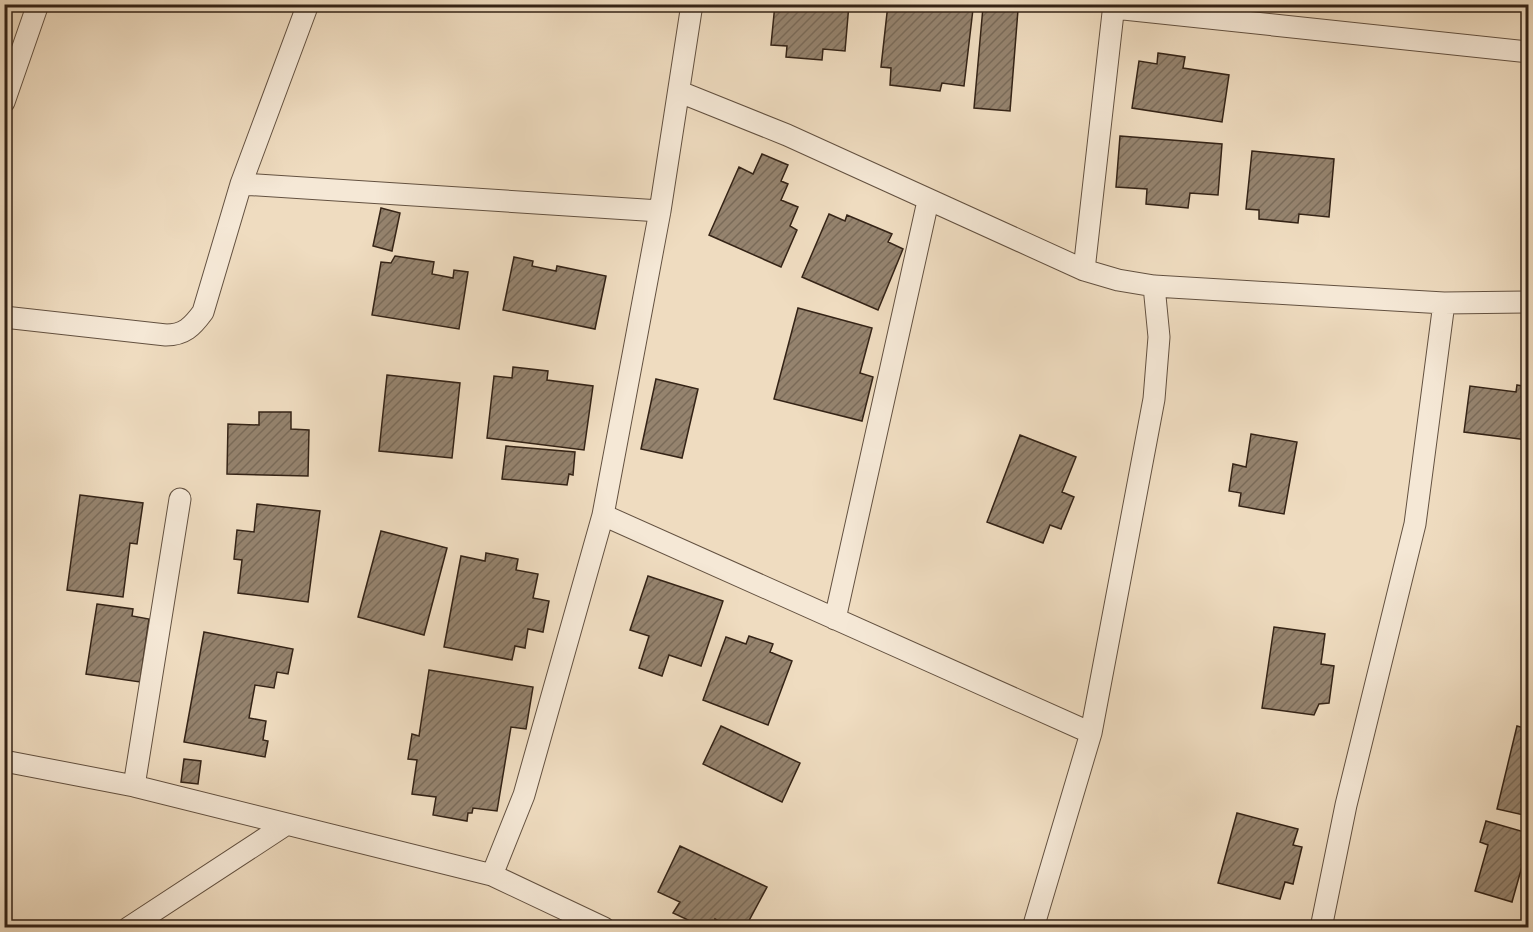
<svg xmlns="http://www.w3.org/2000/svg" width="1533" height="932" font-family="Vollkorn,serif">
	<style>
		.building { fill: url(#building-hatch); stroke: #342316; stroke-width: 1.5 }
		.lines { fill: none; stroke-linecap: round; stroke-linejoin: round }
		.minor-casing { stroke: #635140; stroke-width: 23 }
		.minor { stroke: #f5e8d6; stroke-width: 21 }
	</style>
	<defs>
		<pattern id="building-hatch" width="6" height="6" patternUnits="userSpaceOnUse" patternTransform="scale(1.5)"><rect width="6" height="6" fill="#95836e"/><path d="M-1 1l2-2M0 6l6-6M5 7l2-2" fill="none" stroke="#7a6b59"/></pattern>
	</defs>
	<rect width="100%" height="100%" fill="#efdcc0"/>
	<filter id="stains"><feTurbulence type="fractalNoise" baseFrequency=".00333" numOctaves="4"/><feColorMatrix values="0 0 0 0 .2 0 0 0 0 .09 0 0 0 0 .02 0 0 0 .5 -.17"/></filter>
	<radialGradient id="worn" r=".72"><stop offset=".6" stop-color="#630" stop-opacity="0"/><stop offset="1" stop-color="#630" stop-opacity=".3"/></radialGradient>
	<path class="building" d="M775 4H849L845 51 823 49 822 60 786 57 787 46 771 45Z
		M888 4H938L973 9 964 86 942 83 940 91 890 85 891 68 881 67Z
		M983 7 1018 10 1010 111 974 108Z
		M1158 53 1185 57 1183 68 1229 75 1222 122 1132 108 1139 61 1157 64Z
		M1120 136 1222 144 1218 195 1190 193 1188 208 1146 204 1147 189 1116 187Z
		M1252 151 1334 159 1329 217 1299 214 1298 223 1259 219V210L1246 209Z
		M762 154 788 165 781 181 788 184 781 200 798 207 790 226 797 230 781 267 709 235 739 167 753 174Z
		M381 208 400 213 392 251 373 246Z
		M829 214 845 221 847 215 892 234 888 242 903 249 878 310 802 277Z
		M395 256 434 262 432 274 453 278 454 270 468 272 459 329 372 315 381 262 391 263Z
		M514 257 533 261 532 266 556 271 557 266 606 276 595 329 503 310Z
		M798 308 872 328 860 373 873 377 862 421 774 399Z
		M513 367 548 371 547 380 593 386 584 450 487 438 494 376 512 378Z
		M387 375 460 383 452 458 379 451Z
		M656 379 698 389 682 458 641 449Z
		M1517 385 1528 387V440L1464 432 1470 386 1516 392Z
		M259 412H291V429L309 430 308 476 227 474 228 424 259 425Z
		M1251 434 1297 442 1284 514 1239 506 1241 493 1229 491 1233 464 1246 467Z
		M1020 435 1076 457 1062 492 1074 497 1061 529 1050 525 1043 543 987 522Z
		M506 446 575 452 573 475 569 474 567 485 502 479Z
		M80 495 143 503 137 544 130 543 123 597 67 590Z
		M257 504 320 511 308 602 238 593 242 560 234 559 237 530 254 532Z
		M381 531 447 548 424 635 358 617Z
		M486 553 518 559 516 570 538 574 533 598 549 601 543 632 528 629 525 648 515 646 512 660 444 647 461 556 485 561Z
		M648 576 723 601 701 666 669 655 662 676 639 668 649 636 630 630Z
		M97 604 133 609 132 616 149 619 140 682 86 674Z
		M1274 627 1325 634 1321 664 1334 666 1329 703 1319 704 1314 715 1262 708Z
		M204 632 293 649 288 674 277 672 274 688 255 685 249 718 266 721 263 740 268 741 265 757 184 742Z
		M749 636 773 644 770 652 792 661 768 725 703 700 726 637 746 644Z
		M429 670 533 687 526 729 511 727 497 811 473 808 472 813H468L467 821 433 815 436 797 412 794 417 760 408 759 412 734 419 736Z
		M721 726 800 763 782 802 703 764Z
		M1517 726 1528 729V816L1497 809Z
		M184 759 201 761 198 784 181 782Z
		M1237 813 1298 829 1293 845 1302 847 1293 884 1285 882 1280 899 1218 883Z
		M1486 821 1528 833V845L1512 902 1475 891 1488 845 1480 842Z
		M680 846 767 887 745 928H731L715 919 713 928H705L673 913 680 902 658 892Z"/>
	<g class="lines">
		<defs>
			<path id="minor" d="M1114 8 1528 52
				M680 92 787 135 1084 270 1118 280 1154 286 1444 303 1528 302
				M4 102 38 4
				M241 184 660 211
				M1084 270 1114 4
				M4 317 166 335C184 335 192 327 203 312L241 184 308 4
				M603 515 1091 733
				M835 619 928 201
				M4 761 134 786 492 875 524 795 603 515 660 211 692 4
				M134 786 180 499
				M492 875 604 928
				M128 928 287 824
				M1033 928 1091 733 1154 399 1159 337 1154 286
				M1321 928 1346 805 1415 524 1444 303"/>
		</defs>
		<use href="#minor" class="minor-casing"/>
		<use href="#minor" class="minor"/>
	</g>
	<rect width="1533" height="932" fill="none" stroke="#efdcc0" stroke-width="24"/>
	<rect x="6" y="6" width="1521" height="920" fill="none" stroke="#342316" stroke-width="3"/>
	<rect x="12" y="12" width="1509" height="908" fill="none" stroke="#342316" stroke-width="1.5"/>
	<rect width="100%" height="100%" filter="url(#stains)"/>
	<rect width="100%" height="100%" fill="url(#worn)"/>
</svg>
